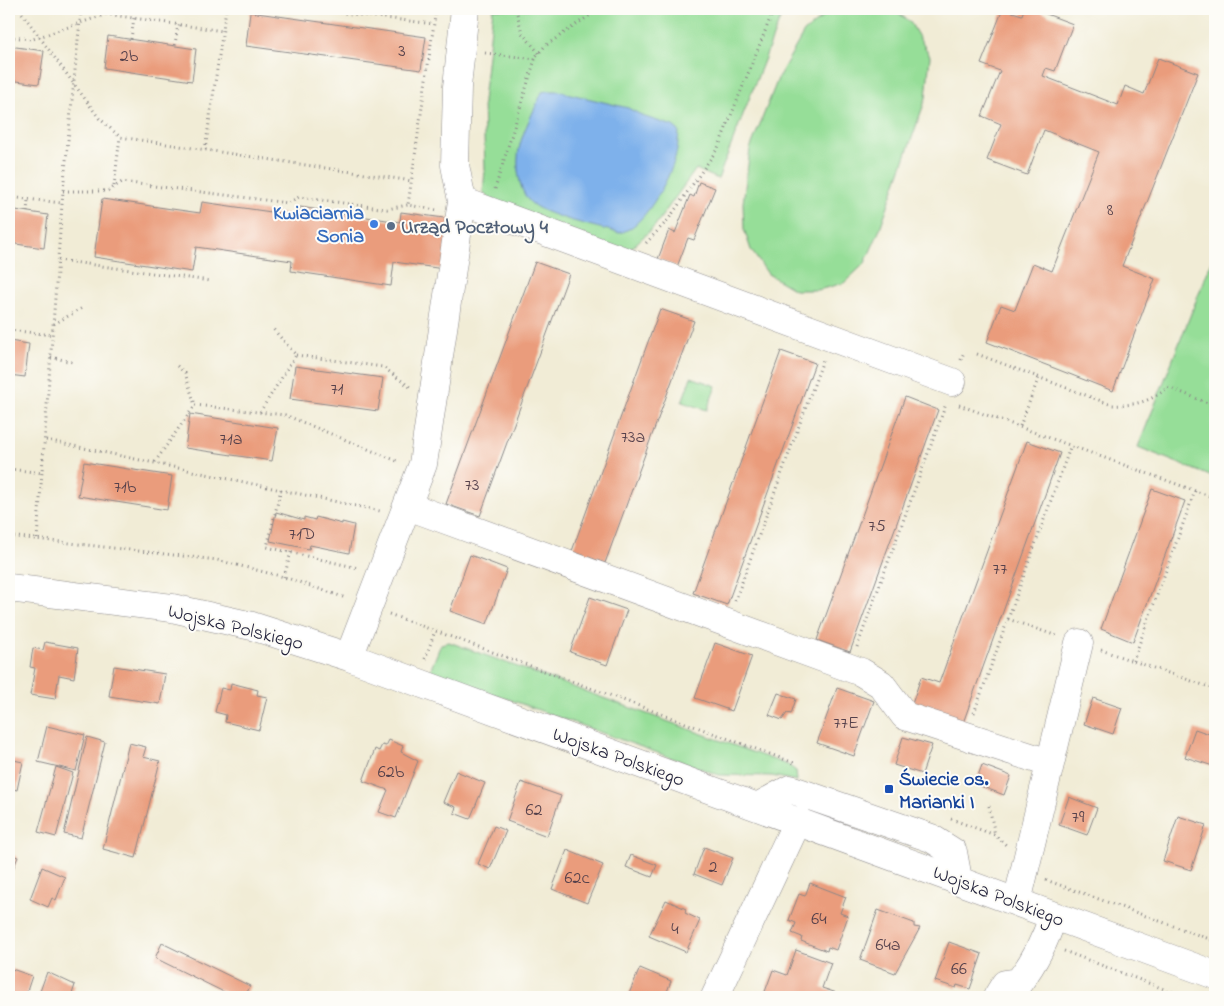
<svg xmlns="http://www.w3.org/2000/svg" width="1224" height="1006" font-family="'Indie Flower',sans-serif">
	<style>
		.green { fill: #96de98; stroke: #5c806a }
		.water { fill: #7eb1eb; stroke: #506a93 }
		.building { fill: #ea9c7c }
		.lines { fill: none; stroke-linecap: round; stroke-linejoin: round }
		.minor-casing { stroke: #8a8788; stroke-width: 29 }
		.path { stroke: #8a8788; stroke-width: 3; stroke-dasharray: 1 4; stroke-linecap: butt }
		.minor { stroke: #fff; stroke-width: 28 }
		.shop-dot { fill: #3f7fe0; stroke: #fdfcf7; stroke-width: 2 }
		.service-dot { fill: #5c6f8a; stroke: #fdfcf7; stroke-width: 2 }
		.transit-dot { fill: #1a4fb4; stroke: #fdfcf7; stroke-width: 2 }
		.labels { text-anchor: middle; stroke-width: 4; stroke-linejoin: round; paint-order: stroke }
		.number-label { font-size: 18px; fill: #54404b }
		.shop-label { font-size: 20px; font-weight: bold; fill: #366cbe; stroke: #fdfcf7; text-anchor: end }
		.service-label { font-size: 20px; font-weight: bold; fill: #4e5e75; stroke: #fdfcf7; text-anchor: start }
		.street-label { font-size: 20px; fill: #22223b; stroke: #fdfcf7 }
		.transit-label { font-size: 20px; font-weight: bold; fill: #164399; stroke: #fdfcf7; text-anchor: start }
	</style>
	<rect width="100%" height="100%" fill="#fdfcf7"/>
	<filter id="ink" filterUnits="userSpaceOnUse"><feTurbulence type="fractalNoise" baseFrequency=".02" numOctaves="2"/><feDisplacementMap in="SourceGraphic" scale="10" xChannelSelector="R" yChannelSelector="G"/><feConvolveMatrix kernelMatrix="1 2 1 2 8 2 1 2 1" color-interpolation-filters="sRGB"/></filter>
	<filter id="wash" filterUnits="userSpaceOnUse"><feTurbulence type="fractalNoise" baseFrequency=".0096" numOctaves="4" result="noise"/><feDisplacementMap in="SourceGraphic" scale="20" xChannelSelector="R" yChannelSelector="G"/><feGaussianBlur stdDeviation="1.12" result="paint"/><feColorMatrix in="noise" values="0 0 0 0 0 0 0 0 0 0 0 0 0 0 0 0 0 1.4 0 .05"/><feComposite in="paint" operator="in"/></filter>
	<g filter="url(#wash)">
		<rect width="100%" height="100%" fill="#f1ecd6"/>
		<path class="green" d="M493 9H784L718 179 696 169 654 227 627 252 499 206 483 193 485 170 483 101Z
			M833 9H893L910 22 930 56 926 98 878 234 865 263 844 283 818 290H795L768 274 751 250 744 229 743 203 750 149 779 76 804 32Z
			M1215 253V478L1138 447Z
			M691 377 716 386 707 410 682 402Z
			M449 642 788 765 796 771 797 781 772 776 719 775 430 671 441 644Z"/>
		<path class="water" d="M547 91H558L628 108 645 117 673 126 679 131C678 140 678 149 675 158 669 180 643 229 619 233 599 227 542 216 529 201 518 188 516 165 519 149 523 129 534 112 542 92Z"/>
		<g id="blocks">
			<path class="building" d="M1003 9 1022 15 1024 9H1033L1073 24 1055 71 1046 68 1043 76 1118 105 1125 86 1144 94 1158 58 1198 73 1122 266 1155 279 1113 391 987 342 1001 305 1015 310 1033 263 1052 271 1099 152 1044 130 1027 175 987 160 1001 124 982 116 1000 71 981 64Z
				M250 12 426 37 421 70 246 46Z
				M108 36 196 49 192 81 104 68Z
				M9 46 44 51 39 84 9 80Z
				M699 182 715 188 694 240 688 238 677 267 658 259 669 230 675 233 690 195 694 197Z
				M102 199 200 213 202 202 299 216 300 207 400 222 401 212 451 219 444 269 394 262 391 286 291 271 292 261 196 247 192 272 94 257Z
				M9 209 48 215 44 248 9 243Z
				M535 262 569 274 480 516 446 504Z
				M660 309 694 321 605 563 572 551Z
				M9 341 29 344 25 377 9 375Z
				M781 351 815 363 727 605 693 593Z
				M295 366 383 378 378 411 290 399Z
				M905 397 938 410 850 652 817 640Z
				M190 414 278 428 272 461 185 448Z
				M1027 441 1060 453 963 723 912 704 921 677 939 683Z
				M84 462 172 476 167 510 78 496Z
				M1152 489 1185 501 1133 642 1101 629Z
				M276 512 304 520V517L315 520 316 517 342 524V522L354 525 349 553 310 545 309 549 270 541Z
				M470 555 507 569 487 624 450 611Z
				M590 597 627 610 607 665 570 652Z
				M45 642 78 648 74 678 59 675 55 699 30 695 35 668 30 667 33 648 43 650Z
				M715 643 752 656 732 711 695 698Z
				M114 666 165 674 160 704 109 696Z
				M231 683 258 690 257 695 267 697 259 730 225 722 226 715 215 712 221 688 230 690Z
				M837 688 874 701 854 756 817 743Z
				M778 693 796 699 791 714 787 713 782 720 769 715Z
				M1093 698 1122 708 1113 734 1084 724Z
				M47 726 85 735 76 771 38 762Z
				M1195 729 1215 736V759L1213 766 1185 757Z
				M87 737 105 742 81 838 64 834Z
				M903 737 932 745 922 774 894 765Z
				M389 740 403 746 401 752 418 761 396 818 379 812 388 790 363 781 375 749 379 751 382 745 386 746Z
				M129 743 146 747 143 757 160 761 136 858 103 849Z
				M9 759 23 762 17 790 9 788Z
				M982 765 1011 776 1004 795 975 784Z
				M56 767 73 773 56 837 38 832Z
				M456 771 485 783 470 819 454 813 456 807 443 802Z
				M521 782 561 796 547 836 507 821Z
				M1069 797 1097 808 1087 835 1059 825Z
				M1178 816 1206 825 1191 870 1163 861Z
				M494 826 506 831 490 869 478 864Z
				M704 847 733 858 722 885 694 874Z
				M567 850 603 865 587 903 552 889Z
				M9 854 18 857 9 879Z
				M631 855 657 865 652 877 626 867Z
				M42 867 65 877 56 900 52 898 48 907 30 899Z
				M810 883 846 897 840 913 848 916 836 950 828 947 827 951 801 941 802 937 792 933 796 923 789 920 799 894 805 896Z
				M666 900 686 909 685 913 700 920 686 952 649 936Z
				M878 910 914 923V927L920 928 895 973 860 960Z
				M949 942 982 954 970 989 957 985 956 988 935 981Z
				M162 943 250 986 245 997H234L155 958Z
				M796 950 831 963 822 988 837 993 836 997H763L773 970 787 975Z
				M9 968 32 976 25 997H9Z
				M640 968 671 981 665 997 628 996Z
				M47 972 75 985 71 997H38Z"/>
		</g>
	</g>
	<g filter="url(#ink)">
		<use href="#blocks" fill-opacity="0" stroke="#8a8788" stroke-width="1"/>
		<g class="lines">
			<defs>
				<path id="minor" d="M462 201 952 382
					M408 506 861 672 881 684 905 716 1049 763
					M9 588 172 608 252 626 349 657 1215 975
					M349 657 423 464 462 201 455 165 457 87 465 9
					M759 806 790 789 931 838 953 852 958 879
					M1017 902 1079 643
					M715 997 798 820
					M997 997 1005 984 1019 982C1035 961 1045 942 1053 916"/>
			</defs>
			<use href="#minor" class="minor-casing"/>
			<path class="path" d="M19 9 99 118 120 137 412 181
				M71 9 223 31
				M310 9 434 24
				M516 9 522 33 539 53
				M9 37 33 39 104 15
				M131 39 134 18
				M175 45 178 24
				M485 53 535 59
				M205 150 226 9
				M114 186 120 137
				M495 189 536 56 545 46 599 9
				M63 191H108L122 182 288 203 299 197 387 209 408 205
				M9 197 62 203
				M436 210 408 205 436 9
				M27 212 28 200
				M646 243 668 220 718 148 774 9
				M58 260 210 281
				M54 324 84 307
				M9 330 53 335
				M977 354 1112 405C1133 406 1151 402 1168 387L1215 406
				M296 355 383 367 410 387
				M51 357 72 362
				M961 360 964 352
				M177 366 185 373 195 405
				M195 405 285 415 397 461
				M959 405 1215 498
				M260 412 296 355 273 329
				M1020 426 1039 377
				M46 440 380 511
				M155 462 195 405
				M9 469 43 473
				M281 489 267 547 358 568
				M9 536 217 560 284 577 346 598
				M37 539 63 191 81 10
				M284 577 291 552
				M735 601 823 360
				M389 614 797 764
				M1008 619 1057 636
				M857 647 946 404
				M1101 650 1215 689
				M425 659 435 631
				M1133 661 1195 491
				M974 713 1071 445
				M989 806 995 835
				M951 819 995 835 1006 845
				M1046 880 1215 941
				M1064 951 1185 997"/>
			<use href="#minor" class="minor"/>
		</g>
	</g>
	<circle class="shop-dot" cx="374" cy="224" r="5"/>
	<circle class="service-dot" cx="391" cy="226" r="5"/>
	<rect class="transit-dot" x="884" y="784" width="10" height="10" rx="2.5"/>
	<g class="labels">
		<g class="number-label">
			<text x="402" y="56">3</text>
			<text x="129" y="61">2b</text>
			<text x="1110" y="215">8</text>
			<text x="337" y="394">71</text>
			<text x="633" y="442">73a</text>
			<text x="231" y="444">71a</text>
			<text x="472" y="490">73</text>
			<text x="125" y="492">71b</text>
			<text x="877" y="531">75</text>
			<text x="302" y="539">71D</text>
			<text x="1000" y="574">77</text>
			<text x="846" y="728">77E</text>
			<text x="391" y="777">62b</text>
			<text x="534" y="815">62</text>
			<text x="1078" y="822">79</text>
			<text x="713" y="872">2</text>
			<text x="577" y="883">62c</text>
			<text x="819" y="924">64</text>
			<text x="675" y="934">4</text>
			<text x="888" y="950">64a</text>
			<text x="959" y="974">66</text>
		</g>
		<g class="shop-label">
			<text x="364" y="219">Kwiaciarnia<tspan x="364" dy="23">Sonia</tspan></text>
		</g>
		<g class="service-label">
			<text x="401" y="233">Urząd Pocztowy 4</text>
		</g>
		<g class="street-label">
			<text transform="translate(236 626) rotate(14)" y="7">Wojska Polskiego</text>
			<text transform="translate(619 756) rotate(20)" y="7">Wojska Polskiego</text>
			<text transform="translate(999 895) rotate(21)" y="7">Wojska Polskiego</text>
		</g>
		<g class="transit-label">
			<text x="899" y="785">Świecie os.<tspan x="899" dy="23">Marianki I</tspan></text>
		</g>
	</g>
	<rect width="1224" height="1006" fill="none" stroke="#fdfcf7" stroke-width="30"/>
</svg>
